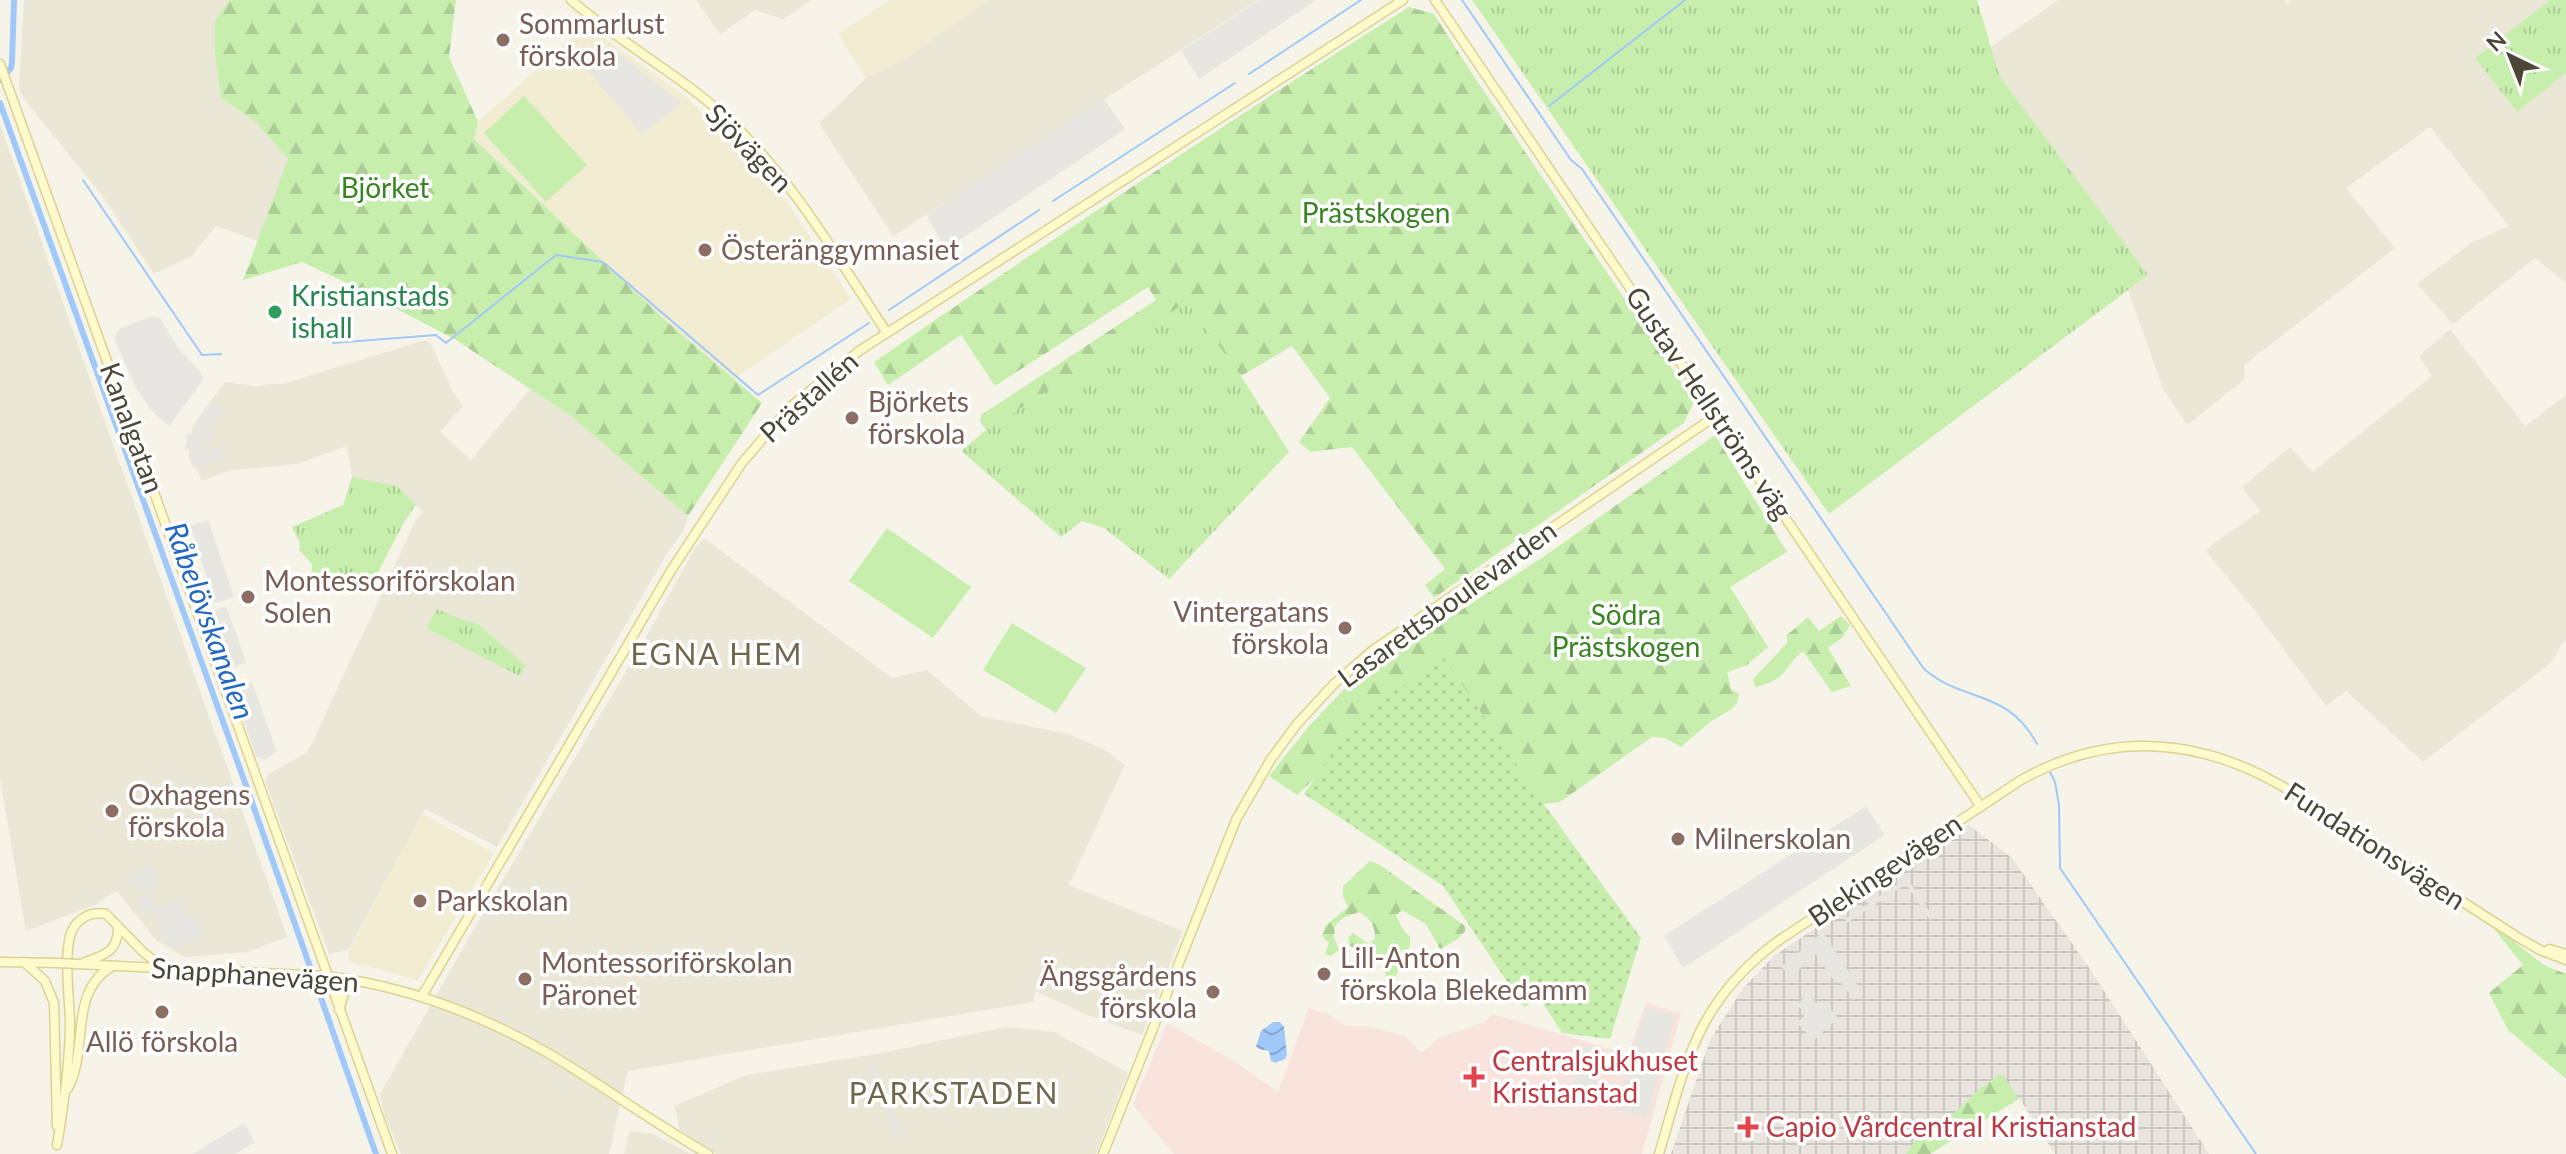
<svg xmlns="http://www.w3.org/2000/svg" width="2566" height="1154" font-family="Lato,sans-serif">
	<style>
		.residential { fill: #ebe7d7; fill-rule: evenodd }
		.industrial { fill: url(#industrial-grid) }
		.education { fill: #f1ecd2 }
		.medical { fill: #f8e4dc }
		.grass { fill: url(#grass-tufts) }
		.forest { fill: url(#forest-firs) }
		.garden { fill: url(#garden-dots) }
		.pitch { fill: #c8eeae }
		.parking { fill: #e7e6e1 }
		.water { fill: url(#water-waves) }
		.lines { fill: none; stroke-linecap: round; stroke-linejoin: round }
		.stream { stroke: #a0c8f8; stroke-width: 2 }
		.canal { stroke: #a0c8f8; stroke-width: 6 }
		.secondary-casing { stroke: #dbd294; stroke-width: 11 }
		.secondary { stroke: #fffacb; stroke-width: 8 }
		.secondary-bridge-casing { stroke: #dbd294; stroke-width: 11; stroke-linecap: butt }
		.secondary-bridge { stroke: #fffacb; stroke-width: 8 }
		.education-dot { fill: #8d6e63; stroke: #fff; stroke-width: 3 }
		.leisure-dot { fill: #2e9e5b; stroke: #fff; stroke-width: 3 }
		.health-dot { fill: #e0444e; stroke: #fff; stroke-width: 3 }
		.labels { text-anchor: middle; stroke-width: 7; stroke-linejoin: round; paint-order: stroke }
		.education-label { font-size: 28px; fill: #785e54; stroke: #fff; text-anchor: start }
		.street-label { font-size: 28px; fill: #4b4636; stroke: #fff }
		.park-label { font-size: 28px; fill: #398522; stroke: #fff }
		.leisure-label { font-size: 28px; fill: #27864d; stroke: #fff; text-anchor: start }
		.health-label { font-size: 28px; fill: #be3a42; stroke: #fff; text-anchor: start }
		.water-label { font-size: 30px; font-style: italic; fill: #2268c4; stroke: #fff }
		.neighbourhood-label { font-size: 30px; letter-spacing: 2px; fill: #6f664c; stroke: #fff }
	</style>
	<defs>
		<pattern id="industrial-grid" width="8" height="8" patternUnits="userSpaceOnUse" patternTransform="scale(2)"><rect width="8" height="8" fill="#e9e5de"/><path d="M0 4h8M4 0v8" fill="none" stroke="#c9c6bf"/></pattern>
		<pattern id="grass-tufts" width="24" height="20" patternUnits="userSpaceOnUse" patternTransform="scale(2)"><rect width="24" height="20" fill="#c8eeae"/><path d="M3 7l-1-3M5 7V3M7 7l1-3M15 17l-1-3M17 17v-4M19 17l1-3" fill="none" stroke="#adcd96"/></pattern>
		<pattern id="forest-firs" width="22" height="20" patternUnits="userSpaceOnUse" patternTransform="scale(2)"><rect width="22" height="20" fill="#c8eeae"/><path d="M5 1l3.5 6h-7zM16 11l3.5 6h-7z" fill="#adcd96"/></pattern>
		<pattern id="garden-dots" width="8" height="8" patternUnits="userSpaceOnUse" patternTransform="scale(2)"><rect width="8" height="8" fill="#c8eeae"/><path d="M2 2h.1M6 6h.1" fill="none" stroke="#adcd96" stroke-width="1.8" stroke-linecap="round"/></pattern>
		<pattern id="water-waves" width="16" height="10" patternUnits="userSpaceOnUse" patternTransform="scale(2)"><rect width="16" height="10" fill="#a0c8f8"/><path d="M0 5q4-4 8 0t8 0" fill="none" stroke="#84a4ca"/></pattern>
	</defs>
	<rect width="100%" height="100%" fill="#f6f4e9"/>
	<path class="residential" d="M24 0H229L215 21 221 98 256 122 288 159 258 241 216 226 192 256 154 274 104 198 24 99 19 88Z
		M696 0H812L783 19 755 10 720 34Z
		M989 0H1258L893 236 819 123 866 78 907 57Z
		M2058 0H2284L2287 4 2291 0H2550L2475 58 2517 112 2566 73V283L2535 258 2453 324 2417 284 2471 243 2509 226 2430 127 2346 188 2395 248 2244 365 2245 379 2187 425 2163 389 2128 290 2147 276 2000 77 1991 47Z
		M0 124 287 937 248 952 185 957 157 941 117 891 95 905 26 931 0 779Z
		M2450 329 2525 426 2566 395V640L2561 644 2552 662 2423 762 2346 691 2326 706 2251 606 2205 550 2260 511 2242 487 2290 447 2312 472 2432 376 2419 356Z
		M425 340 431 344 452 390 463 406 440 432 471 460 530 389 571 416 688 516 684 530 666 555 497 847 425 809 348 950 329 954 265 781 268 774 305 754 311 745 415 522 423 512 397 486 352 477 347 446 297 464 227 471 202 481 189 452 193 425 225 382 254 386 286 383ZM437 609 461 619 478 624 525 666Z
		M704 538 892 678 927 670 981 716 1068 734 1103 749 1125 765 1069 885 1183 931 1142 1035 1085 1014 1035 991 1033 1002 628 1071 609 1154H401L385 1117 380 1094 483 913 637 653 695 548Z
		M1005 1027 1055 1032 1128 1073 1096 1154H716L679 1129 675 1106 746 1075 881 1053Z
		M630 1131 653 1134 691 1154H624Z"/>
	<path class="industrial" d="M1969 825 2012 858 2088 966 2209 1154H2055L2019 1098 1961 1110 1938 1128 1927 1126 1906 1154H1671L1710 1040 1743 988 1774 956Z"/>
	<path class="education" d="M890 0H989L907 57 866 78 838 34Z
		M586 25 686 97 728 137 786 201 851 299 734 379 666 321 474 139 478 122Z
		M422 814 494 853 418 980 348 961 349 950Z"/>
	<path class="medical" d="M1646 1003 1681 1013 1642 1154H1174L1133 1105 1167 1023 1234 1061 1278 1092 1309 1008 1326 1013 1346 1026H1367L1405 1036 1421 1053 1441 1037 1485 1022 1492 1014 1628 1054Z"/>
	<path class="grass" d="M1472 0H1977L2000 77 2148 275 1829 514Z
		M2550 0H2566V73L2517 112 2475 58Z
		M1187 301 1241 376 1289 452 1169 579 1104 528 1082 521 1061 537 961 451 986 430Z
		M352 477 397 486 416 505 404 522 367 594C352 585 338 576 322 587L311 583 312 564 299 550 300 543 292 527 343 505Z
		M437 609 461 619 478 624 526 666 519 676 428 629 427 627Z"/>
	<path class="forest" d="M229 0H456L449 57 478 122 474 139 666 321 762 403 688 516 571 416 456 340 351 285 302 262 243 280 288 159 256 122 221 98 215 53V21Z
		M1409 7 1434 14 1471 72 1694 401 1684 423 1434 598 1425 585 1445 569 1352 447 1310 452 1299 442 1330 398 1292 346 1241 376 1187 302 986 430 980 422 981 415 1156 300 1148 287 995 386 961 335 888 385 874 362C1050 241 1228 121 1409 7Z
		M1715 435 1787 552 1730 587 1768 647 1747 665 1727 672 1731 689 1739 694 1737 703 1732 709 1710 722 1681 747 1665 738 1652 737 1560 802 1543 804 1444 659 1297 795 1269 776 1309 726 1352 681 1546 555Z
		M1841 616 1850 625 1842 638 1828 648 1851 686 1832 692 1803 651C1782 669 1788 679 1755 687L1753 679 1787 643V635L1808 617 1819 631Z
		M1370 861 1380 865 1465 926V931L1456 940 1440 949 1426 924 1402 910 1396 915 1402 928 1410 937V945L1395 978 1387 979 1382 963 1350 946 1348 938 1353 933 1369 944 1375 939C1375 926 1371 919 1359 912L1343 918 1335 926 1334 937 1339 950 1331 956 1325 954 1329 943 1322 936 1325 926 1348 907 1343 896V886Z
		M2494 929 2499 930 2544 965 2566 974V1079L2508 1030 2489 993 2523 965Z
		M2001 1073 2019 1099 1930 1154H1906L1927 1125 1938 1128 1981 1088Z"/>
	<path class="garden" d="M1444 658 1540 799 1641 938 1610 1039 1562 1033 1539 997 1524 1007 1443 886 1304 794 1358 716Z"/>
	<path class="pitch" d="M524 96 587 165 546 202 484 133Z
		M887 528 971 587 933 638 849 581Z
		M1012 623 1086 668 1056 713 983 670Z"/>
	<path class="parking" d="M1259 0H1317L1199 79 1181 51Z
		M609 46 682 103 642 134 585 68Z
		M1104 99 1125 129 946 249 926 215Z
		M153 316 160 318 176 345 201 373 203 380 169 426 151 410 135 386 115 340 116 333 121 328Z
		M212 401 224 407 216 420 208 445H204L203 449 219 448 223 458 194 469 188 455 195 451 185 449 187 434H194L201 416Z
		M208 520 234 597 215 603 190 526Z
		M226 606 246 662 227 670 208 616 213 614 212 611Z
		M252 682 277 752 265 760 256 757 233 688Z
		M1866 806 1885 835 1683 968 1664 936Z
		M149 864 152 867 150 869 158 878 154 881 157 885 148 892 156 906 146 915 136 903 145 895 134 882 125 889 122 886Z
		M1907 878 1934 918 1930 920 1906 884 1847 923 1845 919Z
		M179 900 186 918 195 915 203 937 172 949 168 939 164 940 159 925 163 923 161 918 157 919 153 910Z
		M1823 932 1863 994 1854 1000 1840 981 1835 983 1816 954 1791 977 1781 967Z
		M1808 994 1818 1005 1823 1001 1838 1018 1814 1040 1797 1023 1806 1014 1797 1005Z
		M1646 1007 1675 1016 1646 1118 1616 1109Z
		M1585 1045 1606 1052 1593 1093 1572 1086Z
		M875 1063 893 1111 905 1133 897 1137 882 1105 867 1066Z
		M244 1123 255 1142 235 1154H192Z"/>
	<path class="water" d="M1273 1022H1280L1284 1027 1287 1055 1285 1059 1275 1063 1271 1061 1269 1051 1259 1049 1256 1046 1261 1031Z"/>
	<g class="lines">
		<path class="stream" d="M1462 0 1571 160 1582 169 1924 669C1965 704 2007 688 2037 744
			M1249 74 1361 0
			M1549 106 1685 0
			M83 180 202 355 221 354
			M1053 201 1235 83
			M889 310 1039 210
			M333 343 436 335 446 343 556 255 603 262 758 395 869 323
			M2050 772 2055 782 2059 805 2060 868 2256 1154"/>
		<path class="canal" d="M0 80 11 68 12 62 14 0
			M0 103 248 791 376 1154"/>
		<defs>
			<path id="secondary" d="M571 0C620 43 679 74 727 118 793 179 838 259 887 333
				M1435 0 1981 807
				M0 64 392 1154
				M2549 949 2566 954
				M0 962 59 963
				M24 962 45 981 54 1003 57 1126
				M85 962C106 955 119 950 118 926
				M77 964 326 976C404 986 478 1013 546 1052 601 1084 652 1122 708 1154
				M422 996 672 569 742 463 790 407 859 351 1403 0
				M339 1010 345 990 360 982
				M68 1088C89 1050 68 993 111 967
				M57 1145C64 1104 70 1062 70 1021 69 998 64 952 71 933 77 918 91 911 106 914L143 952 163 968
				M1103 1154 1236 820 1271 759 1297 724 1334 684 1373 650 1717 415
				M1659 1154C1686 1063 1696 1002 1778 941L2021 780C2108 731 2197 737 2282 786L2519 938 2540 950 2566 960"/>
		</defs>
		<use href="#secondary" class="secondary-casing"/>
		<use href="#secondary" class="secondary"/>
		<defs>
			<path id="secondary-bridge" d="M59 963 77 964"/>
		</defs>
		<use href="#secondary-bridge" class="secondary-bridge-casing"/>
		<use href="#secondary-bridge" class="secondary-bridge"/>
	</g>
	<g class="education-dot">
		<circle cx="503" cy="40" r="8"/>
		<circle cx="705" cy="250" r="8"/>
		<circle cx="852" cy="418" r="8"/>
		<circle cx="248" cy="597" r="8"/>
		<circle cx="1345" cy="628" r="8"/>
		<circle cx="112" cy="811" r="8"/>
		<circle cx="1678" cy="839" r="8"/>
		<circle cx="420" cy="901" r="8"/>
		<circle cx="1324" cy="974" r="8"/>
		<circle cx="525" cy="979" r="8"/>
		<circle cx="1213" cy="992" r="8"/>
		<circle cx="162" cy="1012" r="8"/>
	</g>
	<circle class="leisure-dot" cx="275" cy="312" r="8"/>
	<g class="health-dot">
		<path d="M1470 1065h8v8h8v8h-8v8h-8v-8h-8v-8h8z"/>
		<path d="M1744 1115h8v8h8v8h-8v8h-8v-8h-8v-8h8z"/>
	</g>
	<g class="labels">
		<g class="education-label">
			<text x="519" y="34">Sommarlust<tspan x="519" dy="32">förskola</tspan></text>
			<text x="721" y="260">Österänggymnasiet</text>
			<text x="868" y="412">Björkets<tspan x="868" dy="32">förskola</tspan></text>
			<text x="264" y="591">Montessoriförskolan<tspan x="264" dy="32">Solen</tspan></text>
			<text x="1329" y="622" text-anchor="end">Vintergatans<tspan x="1329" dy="32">förskola</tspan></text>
			<text x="128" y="805">Oxhagens<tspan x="128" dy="32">förskola</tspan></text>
			<text x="1694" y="849">Milnerskolan</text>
			<text x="436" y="911">Parkskolan</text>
			<text x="1340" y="968">Lill-Anton<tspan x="1340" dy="32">förskola Blekedamm</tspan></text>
			<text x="541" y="973">Montessoriförskolan<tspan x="541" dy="32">Päronet</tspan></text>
			<text x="1197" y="986" text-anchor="end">Ängsgårdens<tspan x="1197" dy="32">förskola</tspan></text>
			<text x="162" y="1052" text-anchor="middle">Allö förskola</text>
		</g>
		<g class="street-label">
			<text transform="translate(749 148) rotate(46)" y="10">Sjövägen</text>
			<text transform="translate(809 397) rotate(-42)" y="10">Prästallén</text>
			<text transform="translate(1709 403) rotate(56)" y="10">Gustav Hellströms väg</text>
			<text transform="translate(132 428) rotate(70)" y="10">Kanalgatan</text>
			<text transform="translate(1447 604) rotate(-36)" y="10">Lasarettsboulevarden</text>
			<text transform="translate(2375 846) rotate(33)" y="10">Fundationsvägen</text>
			<text transform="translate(1885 870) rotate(-34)" y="10">Blekingevägen</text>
			<text transform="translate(255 975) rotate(4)" y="10">Snapphanevägen</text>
		</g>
		<g class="park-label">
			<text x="385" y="198">Björket</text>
			<text x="1376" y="223">Prästskogen</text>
			<text x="1626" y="625">Södra<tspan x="1626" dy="32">Prästskogen</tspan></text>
		</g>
		<g class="leisure-label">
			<text x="291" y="306">Kristianstads<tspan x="291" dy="32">ishall</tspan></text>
		</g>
		<g class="health-label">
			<text x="1492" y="1071">Centralsjukhuset<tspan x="1492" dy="32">Kristianstad</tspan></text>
			<text x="1766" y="1137">Capio Vårdcentral Kristianstad</text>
		</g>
		<g class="water-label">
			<text transform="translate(209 621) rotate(70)" y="10">Råbelövskanalen</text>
		</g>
		<g class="neighbourhood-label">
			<text x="717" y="665">EGNA HEM</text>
			<text x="954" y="1104">PARKSTADEN</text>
		</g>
	</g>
	<g transform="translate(2510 56) rotate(317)" stroke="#ffffff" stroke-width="6" paint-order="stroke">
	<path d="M0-6L14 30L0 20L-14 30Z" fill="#4b4636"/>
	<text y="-12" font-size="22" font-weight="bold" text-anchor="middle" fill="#4b4636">N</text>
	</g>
</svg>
